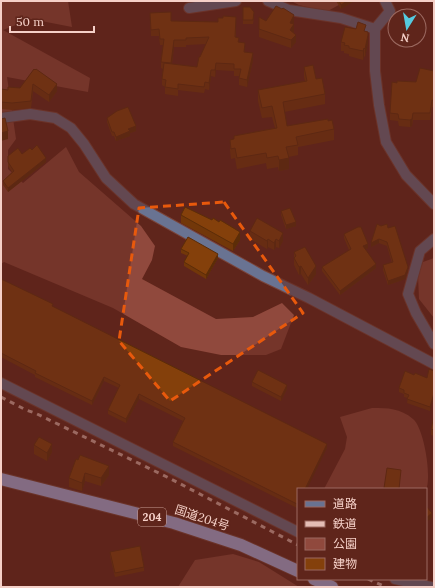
<svg xmlns="http://www.w3.org/2000/svg" width="435" height="588" font-family="Lora,'Noto Sans JP',serif">
	<style>
		.green { fill: #90493d }
		.lines { fill: none; stroke-linecap: round; stroke-linejoin: round }
		.minor-casing { stroke: #7a443a; stroke-width: 12 }
		.highway-casing { stroke: #7a443a; stroke-width: 14 }
		.minor { stroke: #697392; stroke-width: 10 }
		.highway { stroke: #afc1fe; stroke-width: 12 }
		.rail { stroke: #e4bdb5; stroke-width: 3; stroke-dasharray: 5 5; stroke-linecap: butt }
		.wall { fill: #723709; fill-rule: evenodd }
		.shaded-wall { fill: #5c2d08 }
		.building { fill: #84400b; stroke: #5c2d08 }
		.marked { fill: none; stroke: #e8590c; stroke-width: 3; stroke-dasharray: 8 5; stroke-linejoin: round }
		.labels { text-anchor: middle; stroke-width: 3.5; stroke-linejoin: round; paint-order: stroke }
		.shield { fill: #5f251b; stroke: #c89d94; stroke-width: 1 }
		.shield-label { font-size: 11px; font-weight: bold; fill: #f5d0c8 }
		.street-label { font-size: 12px; fill: #f5d0c8; stroke: #5f251b }
	</style>
	<rect width="100%" height="100%" fill="#5f251b"/>
	<path class="green" d="M1 1H68L72 27 31 19 3 30 90 78 88 92 7 77 16 139 8 150V169L23 183 66 147 79 172 141 226 155 246 152 260 142 279 216 319 253 317 282 303 294 315 281 349 266 355H221L181 347 113 308 4 262 1 264Z
		M291 1H346L326 12 299 5Z
		M434 258V318L419 299 418 275 423 262Z
		M372 408C388 408 400 408 413 419 424 428 432 477 426 490V489H324L345 449 347 437 340 417Z
		M233 554 259 562 299 587H178L195 560Z"/>
	<g class="lines">
		<defs>
			<path id="minor" d="M268 1 289 10 341 18 375 29
				M385 1 390 11 375 29V71L379 105 386 142 406 175 434 204
				M189 8 236 1
				M1 118 30 114 55 118 71 128 84 144 106 178 134 204 263 276 309 298 434 364
				M434 239 420 251 408 294 416 313 434 344
				M1 383 298 532
				M395 579 431 587"/>
			<path id="highway" d="M1 479 174 523 241 545 298 571
				M314 579 332 587"/>
		</defs>
		<use href="#minor" class="minor-casing"/>
		<use href="#highway" class="highway-casing"/>
		<use href="#minor" class="minor"/>
		<use href="#highway" class="highway"/>
		<path class="rail" d="M1 397 26 410 35 413 167 477 298 545
			M368 579 386 587"/>
	</g>
	<path class="wall" d="M336 1H354L341 9Z
		M150 13 171 21 236 23V37L245 52 253 60 247 87 239 85V76H234V71L216 70 215 77 211 76 209 90 205 89 204 93 178 90V96L165 94V87L162 85V79L163 69 161 68V62L163 45H160L159 36H151ZM206 44 200 57 197 67 172 64 174 47H186V45Z
		M254 16 253 24H243V20Z
		M259 17 266 21 294 23V24L293 32 296 42 291 48 259 37Z
		M366 32 368 43 365 57 364 56 363 60 349 56V54L344 53V51H341V42Z
		M304 67 316 79 325 94V104L284 112 287 126 328 121 334 129V140L298 147V155L288 157 289 169 279 171 278 167 267 169 266 163 237 169 235 158 231 159 230 150V140L234 139V136L275 128 272 117 262 118 258 101V90L305 81 304 77Z
		M34 69 57 91 49 102 33 91 31 108 12 110 1 109V89L8 90 20 88Z
		M434 71V108L432 107 430 120H413L412 126 410 127 399 126 398 121 390 120V113L397 83 416 82Z
		M107 118 136 131 130 133V136L116 141 114 136H112L107 122Z
		M32 150 46 162 8 192 3 185V181L12 172 8 166V162L22 154Z
		M281 211 296 226 286 229 281 215Z
		M181 215 240 240 233 251 181 223Z
		M388 228 408 271 405 279 388 285 383 270V265L392 263 387 246 379 243 371 247Z
		M250 231 283 241 279 248 276 247 274 250 268 247 267 249 250 239Z
		M344 234 368 248 365 249 376 268 340 295 322 271V267L349 250 344 238Z
		M181 249 218 258 206 279 184 266V262L188 256 181 253Z
		M294 252 316 274 308 285 301 274 299 275 294 265Z
		M1 279 53 307 327 448 298 489V506L297 508 173 446V442L183 421 139 399 126 423 108 414V410L119 388 104 381 92 405 35 377V375L1 357Z
		M434 371 430 411 407 403 408 398 404 397V394L399 392V388L414 375 427 378Z
		M252 382 287 389 281 401 252 386Z
		M434 416V436L431 435V429Z
		M34 445 52 452 47 461 34 454Z
		M76 459 109 475 101 486 85 481 82 491 69 487V478Z
		M110 552 144 567V571L115 577 110 556Z"/>
	<path class="shaded-wall" d="M347 1H354L341 9V5Z
		M294 15V32L290 37V23Z
		M296 35V42L291 48V40Z
		M368 35V43L365 57V49Z
		M174 40V47L171 70V63Z
		M364 48V56L363 60V51Z
		M253 53V60L247 87V80Z
		M216 63V70L215 77V70Z
		M211 70V76L209 90V83Z
		M57 84V91L49 102V95Z
		M413 113 412 126 410 127V120Z
		M136 126V131L130 133V136L116 141V137L128 129Z
		M8 131V139L1 141V133Z
		M46 158V162L8 192V188Z
		M289 158V169L279 171V160Z
		M296 222V226L286 229V225Z
		M240 232V240L233 251V244Z
		M283 233V241L279 248V241Z
		M268 239V247L267 249V241Z
		M276 239V247L274 250V243Z
		M379 239V243L371 247V243Z
		M368 244V248L363 250V246Z
		M218 254V258L206 279V275Z
		M376 264V268L340 295V291Z
		M301 266V274L299 275V267Z
		M316 266V274L308 285V278Z
		M408 267V271L405 279 388 285V281Z
		M104 377V381L92 405V401Z
		M287 385V389L281 401V397Z
		M434 393V397L430 411V407Z
		M139 394V399L126 423V419Z
		M52 444V452L47 461V453Z
		M327 444V448L307 489H305Z
		M109 466V475L101 486V478Z
		M85 473V481L82 491V483Z
		M432 513V518L426 522V518Z"/>
	<path class="building" d="M339 1H347L341 5Z
		M276 6 282 9 283 8 294 15 290 23 294 24 290 30 296 35 291 40 259 29V17L266 21Z
		M243 7H250L254 12 253 20H243Z
		M171 12V21L218 22V18H223V16L236 17 235 37 239 38 238 42 245 43 244 52 253 53 247 80 239 78 241 69H234V64L216 63 215 70H211L209 83 205 82 204 87 178 84V89L165 87 166 80 162 79 164 63 197 67 199 57H200L209 37 186 38V40H174L171 63 161 62 164 39H160L159 29 151 30 150 13Z
		M358 22 366 25 364 31 368 32V35L365 49 364 48 363 51 349 48V46L344 45 345 43 341 42 345 27 356 29Z
		M313 65 316 79 322 78 325 94 283 102 287 126 328 119V121L332 120 334 129 296 137 298 145 286 147 289 158 279 160 278 156 267 158 266 153 237 158 235 148 231 149 230 140 234 139V136L277 128 272 106 262 108 258 90 307 81 304 67Z
		M420 68 434 71V101L432 100 430 113H413L412 119 410 120 399 119 398 114 390 113 392 82 397 83V81L416 82Z
		M34 69 35 70 36 69 57 84 49 95 33 84 31 101 12 103 1 102V89L8 90V87L20 88Z
		M128 107 136 126 128 129 130 131 116 137 114 132H112L107 118 117 111Z
		M5 118 8 131 1 133V119Z
		M37 145 46 158 8 188 3 181 14 171 8 162V156L18 148 22 154 30 148 32 150Z
		M185 207 212 220 213 218 219 222 220 220 240 232 233 244 181 215Z
		M290 208 296 222 286 225 281 211Z
		M257 218 283 233 279 241 276 239 274 243 268 239 267 241 250 231Z
		M377 224 381 226 387 224 388 228 395 226 408 267 405 275 388 281 383 265 393 262 387 242 379 239 371 243Z
		M358 227H361L368 244 363 246 376 264 340 291 322 267 351 249 344 234Z
		M188 237 218 254 206 275 184 262 189 253 181 249Z
		M305 247 316 266 308 278 301 266 299 267 294 258 296 256 294 252Z
		M1 279 53 304 52 306 327 444 305 489H298V502L297 504 173 442 185 418 139 394 126 419 108 410 120 385 104 377 92 401 35 373 36 371 1 353Z
		M429 369 434 371V393L430 407 407 399 409 395 404 393V390L399 388 405 371 414 375 415 373 427 378Z
		M258 370 287 385 281 397 252 382Z
		M434 416V430L431 429Z
		M39 437 52 444 47 453 34 445Z
		M80 455 109 466 101 478 85 473 82 483 69 478 76 459 78 460Z
		M387 468 401 470 399 489 384 488Z
		M426 506 432 513 426 518Z
		M140 546 144 567 115 573 110 552Z"/>
	<path d="M0 0H435V588H0ZM224 202 303 313 170 401 119 341 139 208Z" fill="#5f251b" fill-opacity=".55" fill-rule="evenodd"/>
	<path class="marked" d="M224 202 303 313 170 401 119 341 139 208Z"/>
	<g class="labels">
		<rect class="shield" x="138" y="508" width="28" height="18" rx="3"/>
		<g class="shield-label">
			<text x="152" y="521">204</text>
		</g>
		<g class="street-label">
			<text transform="translate(202 518) rotate(18)" y="4">国道204号</text>
		</g>
	</g>
	<rect width="435" height="588" fill="none" stroke="#f5d0c8" stroke-width="4"/>
	<rect x="297" y="488" width="130" height="92" fill="#5f251b" stroke="#9b6960"/>
	<rect x="305" y="501" width="20" height="6" fill="#697392" stroke="#9b6960"/>
	<text x="333" y="508" font-size="12" fill="#f5d0c8">道路</text>
	<rect x="305" y="521" width="20" height="6" fill="#e4bdb5" stroke="#9b6960"/>
	<text x="333" y="528" font-size="12" fill="#f5d0c8">鉄道</text>
	<rect x="305" y="538" width="20" height="12" fill="#90493d" stroke="#9b6960"/>
	<text x="333" y="548" font-size="12" fill="#f5d0c8">公園</text>
	<rect x="305" y="558" width="20" height="12" fill="#84400b" stroke="#9b6960"/>
	<text x="333" y="568" font-size="12" fill="#f5d0c8">建物</text>
	<g transform="translate(407 28) rotate(191)"><circle r="19" fill="#5f251b" stroke="#9b6960"/>
	<path d="M0-3L7 15L0 10L-7 15Z" fill="#55cadf"/>
	<text y="-6" font-size="11" font-weight="bold" text-anchor="middle" fill="#f5d0c8">N</text>
	</g>
	<path d="M10 26v6h84v-6" fill="none" stroke="#f5d0c8" stroke-width="2"/>
	<text x="16" y="26" font-size="12" fill="#f5d0c8" stroke="#5f251b" stroke-width="3" paint-order="stroke">50 m</text>
</svg>
